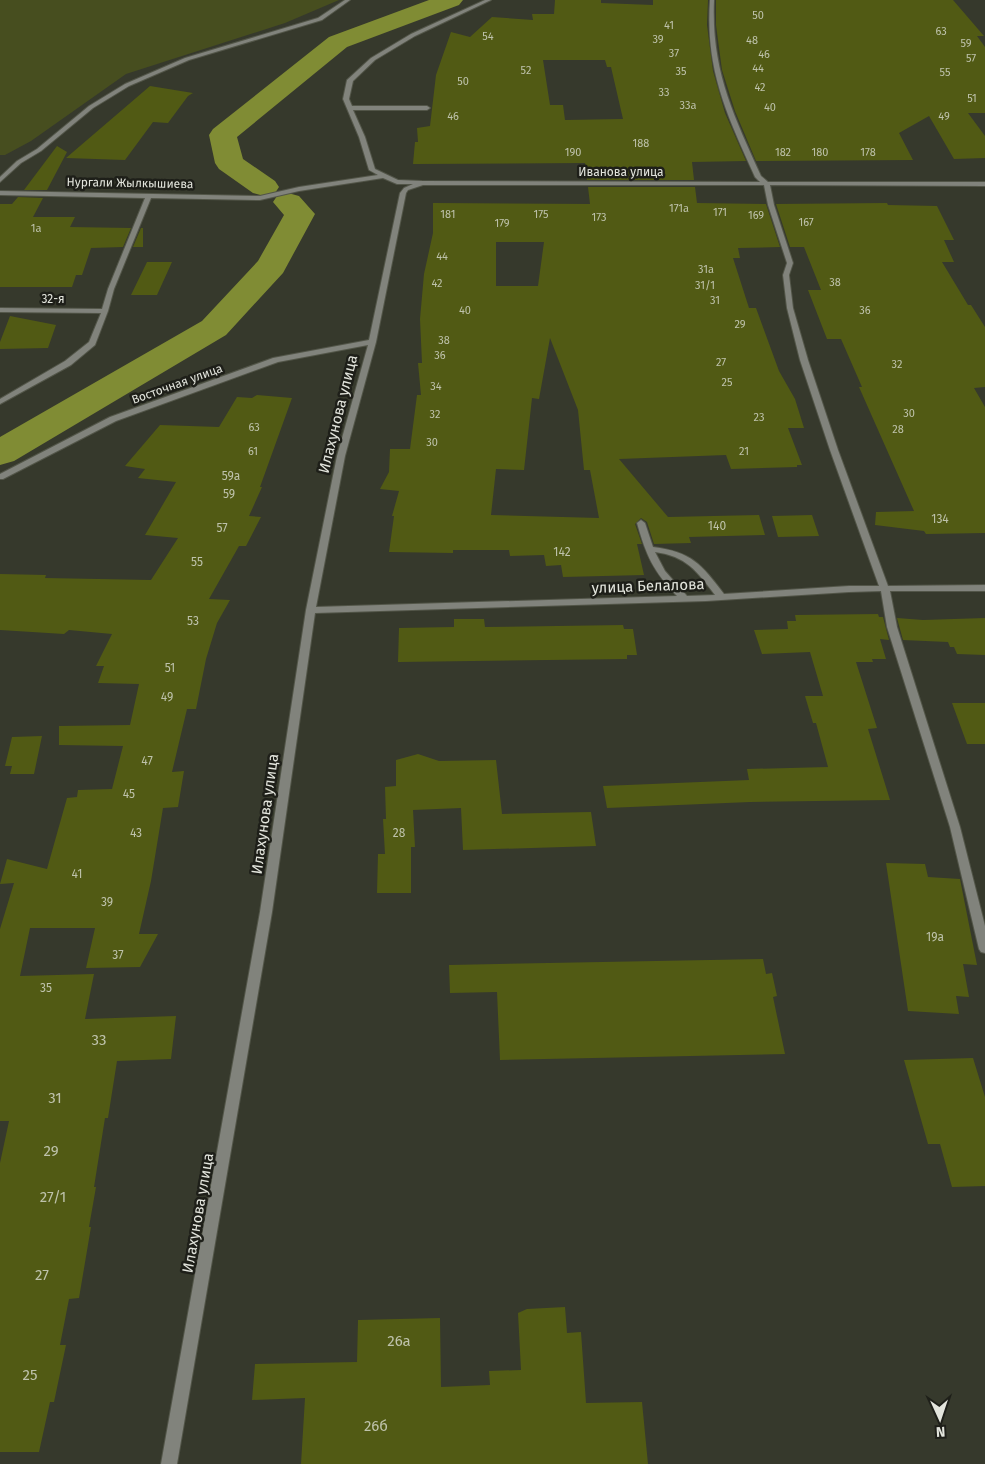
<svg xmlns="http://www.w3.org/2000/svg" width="985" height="1464" font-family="'Fira Sans',sans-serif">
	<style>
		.green { fill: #474e1f }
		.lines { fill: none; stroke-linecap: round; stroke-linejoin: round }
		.river { fill: #808c34; fill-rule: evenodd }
		.building { fill: #515a14; fill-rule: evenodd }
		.minor-casing { stroke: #525548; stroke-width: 2 }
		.minor { fill: #81837c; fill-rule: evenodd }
		.labels { text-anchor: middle; stroke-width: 5; stroke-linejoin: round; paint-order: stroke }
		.far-number-label { font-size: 11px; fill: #bec2ab }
		.far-street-label { font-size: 12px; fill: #e3e5dd; stroke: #1e1f19 }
		.number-label { font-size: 12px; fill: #bec2ab }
		.street-label { font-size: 15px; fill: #e3e5dd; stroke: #1e1f19 }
		.near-number-label { font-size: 15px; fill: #bec2ab }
	</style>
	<rect width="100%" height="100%" fill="#36392c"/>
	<path class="green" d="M0 0H339L285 23 126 74 31 141 5 155H0Z"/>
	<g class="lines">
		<path class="river" d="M429 0H463L459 5 347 47 237 137 243 159 275 181 279 187 275 193 264 196 253 193 219 169 215 163 209 135 213 129 329 37Z
			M288 193 299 196 315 214 283 273 226 335 14 461 0 465V437L202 321 258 261 284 215 273 202 277 196Z"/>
	</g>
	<path class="building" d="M555 0H601V3L653 5V0H708L707 25 713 71 725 113 746 161 692 162 694 180H587L585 163 413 164 415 142H418L417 128 430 126 436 75 451 32 470 37 492 17 533 20 532 14H554ZM543 60H605L607 67H611L623 119 565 120 563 105H550Z
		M716 0H953L984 36H977L985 47V113H968L985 136V158L954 159 929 116 899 133 913 160 756 161 735 111 722 70 716 25Z
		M150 86 193 93 188 96 168 123 153 122 125 160 66 158Z
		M57 146 67 152 47 190H24Z
		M588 187H695L697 203 766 204 780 247 738 248 740 258H733L749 308H756L779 371 795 399 804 428H788L802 465H797V467L731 469 726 455 619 459 668 517 759 515 765 535 689 537 691 543 654 544 647 522 641 518 635 524 642 544H637L644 575 563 577 561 565 546 566 544 555 510 556 509 550H453V553L389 552 394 516H392L399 491 380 489 389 472 390 449H410L417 395H421L418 363H422L420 319 424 274 433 233V203L590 204ZM496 242H544L538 286H496ZM550 338 578 410 584 470H590L599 518 491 515 496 469 524 470 532 398 539 399Z
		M18 197 43 198 33 217H75L70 227 131 228 123 247 91 248 82 275H76L72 287H0V204H12Z
		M887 203 888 205 937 206 954 240H944L954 262H942L968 305H971L985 327V387L974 388 985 407V533L926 534 924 531 875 525 876 512 914 511 859 387H862L841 339H827L808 290H821L804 247H790L776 204Z
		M141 228H143V247H133Z
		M147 262H172L157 295H131Z
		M10 316 56 325 48 348 0 349V342Z
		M257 395 292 398 260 487H262L249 516 261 517 246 546H239L209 599 230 600 217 623 206 659 196 709H187L172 772 184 771 178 807 163 808 151 881 139 934H158L140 967 86 968 95 928H30L20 976 94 974 85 1019 176 1016 171 1059 117 1061 108 1118H105L94 1187H96L89 1227H91L79 1298 69 1299 60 1345H66L54 1402H50L39 1452H0V1163L9 1121H0V929L14 883 0 884 7 859 47 869 67 798 77 797 78 790 112 789 123 746 59 745V726L130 725 139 684 98 683 104 666H96L112 634 69 630 64 634 0 630V574L46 575 45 578 151 580 178 538 145 535 176 482 138 478 145 469 125 466 160 425 219 427 237 397 252 398Z
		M812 515 819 536 778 537 772 516Z
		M878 614 879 617H883L889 640 880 639 886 659H872L873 662H856L877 728 868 729 890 800 750 802 607 808 603 786 749 780 747 769 828 767 816 723H813L805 696H823L810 652 762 654 754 630 788 629 787 621H796L795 615Z
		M897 618 923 620 985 618V655L957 654 954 647H950L948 642 903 640Z
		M454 619H484L485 627 623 625 624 629H633L637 655H627V659L398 662 399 628 454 627Z
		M952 703H985V744H967Z
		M42 736 34 774H10L12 766H5L12 737Z
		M418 754 439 761 496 760 502 814 591 812 596 846 463 850 461 808 413 810 415 847H411V893H377L378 854H385L383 819H386L385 787 396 786V760Z
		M886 863 925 864 928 877 960 879 977 965 963 964 969 997 956 996 959 1014 908 1011Z
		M763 959 766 974 772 973 777 996 773 997 785 1054 500 1060 497 992 450 993 449 965Z
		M973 1058 985 1097V1186L952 1187 940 1144H928L904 1060Z
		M565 1307 567 1333 581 1332 586 1403 642 1402 648 1464H301L305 1398 252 1400 255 1364 357 1362 358 1320 440 1318 441 1387 490 1385 489 1371 521 1370 518 1313 527 1309Z"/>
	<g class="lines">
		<defs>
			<path id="minor" d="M345 0H350L322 20 189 60 129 86 93 108 41 151 21 163 0 182V177L17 161 37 149 89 106 125 84 185 58 318 18Z
				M485 0H491L415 36 375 60 353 81 349 99 352 106H427L430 108 427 110H353L365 137 375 169 398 180 422 181 760 182 755 177C727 115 705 70 710 0H714C711 70 733 114 761 176L768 182H985V186L770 185 774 205 793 263 789 275 793 308 808 360 838 450 888 586 985 585V591H890L897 627 960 827 985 926V953L981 952 979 949 950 827 887 627 881 591 849 592 706 601 315 613 272 912 177 1464H161L260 912 306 610 337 456 368 345 278 362 116 421 3 479H0V474L110 417 273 358 369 340 400 193 404 188 413 184H397L383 178 299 191 260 200 151 198 114 289 108 311 95 345 71 365 0 404V399L65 361 89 342 101 313 0 312V308L102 309 108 289 145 198 0 195V191L260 196 299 187 378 175 369 170 359 137 343 99 347 80 371 58 411 34ZM423 185H764L768 205 787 263 783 275 787 308 800 360 830 450 879 586H849L724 594C701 564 692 552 653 547L645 523 641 520 637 523C646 555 653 571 677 596L316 607 345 456 376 342 406 193 408 190ZM655 552C686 556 697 571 715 595L687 596 665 571Z"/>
		</defs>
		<use href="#minor" class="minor-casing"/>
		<use href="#minor" class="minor"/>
	</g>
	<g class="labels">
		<g class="far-number-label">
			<text x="758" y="19">50</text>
			<text x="669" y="29">41</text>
			<text x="941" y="35">63</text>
			<text x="488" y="40">54</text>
			<text x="658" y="43">39</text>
			<text x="752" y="44">48</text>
			<text x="966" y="47">59</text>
			<text x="674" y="57">37</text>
			<text x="764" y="58">46</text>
			<text x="971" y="62">57</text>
			<text x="758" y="72">44</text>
			<text x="526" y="74">52</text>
			<text x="681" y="75">35</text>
			<text x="945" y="76">55</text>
			<text x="463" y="85">50</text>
			<text x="760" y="91">42</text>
			<text x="664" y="96">33</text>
			<text x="972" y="102">51</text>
			<text x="688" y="109">33а</text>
			<text x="770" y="111">40</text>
			<text x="453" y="120">46</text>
			<text x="944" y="120">49</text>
			<text x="641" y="147">188</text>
			<text x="573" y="156">190</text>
			<text x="783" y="156">182</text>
			<text x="820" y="156">180</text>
			<text x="868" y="156">178</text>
			<text x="679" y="212">171а</text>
			<text x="720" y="216">171</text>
			<text x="448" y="218">181</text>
			<text x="541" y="218">175</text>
			<text x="756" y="219">169</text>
			<text x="599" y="221">173</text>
			<text x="806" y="226">167</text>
			<text x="502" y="227">179</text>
			<text x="36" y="232">1а</text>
			<text x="442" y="260">44</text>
			<text x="706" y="273">31а</text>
			<text x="835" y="286">38</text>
			<text x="437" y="287">42</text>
			<text x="705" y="289">31/1</text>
			<text x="715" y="304">31</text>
			<text x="465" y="314">40</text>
			<text x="865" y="314">36</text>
			<text x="740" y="328">29</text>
			<text x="444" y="344">38</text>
			<text x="440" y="359">36</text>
			<text x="721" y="366">27</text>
			<text x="897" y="368">32</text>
			<text x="727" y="386">25</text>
			<text x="436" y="390">34</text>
			<text x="909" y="417">30</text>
			<text x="435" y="418">32</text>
			<text x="759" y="421">23</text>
			<text x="254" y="431">63</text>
			<text x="898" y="433">28</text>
			<text x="432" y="446">30</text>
			<text x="253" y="455">61</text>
			<text x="744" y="455">21</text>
		</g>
		<g class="far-street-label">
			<text x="621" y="176">Иванова улица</text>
			<text transform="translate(130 183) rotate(1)" y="4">Нургали Жылкышиева</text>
			<text x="53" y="303">32-я</text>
			<text transform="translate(177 384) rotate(-20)" y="4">Восточная улица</text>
		</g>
		<g class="number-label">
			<text x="231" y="480">59а</text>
			<text x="229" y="498">59</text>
			<text x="940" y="523">134</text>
			<text x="717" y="530">140</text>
			<text x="222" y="532">57</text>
			<text x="562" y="556">142</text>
			<text x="197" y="566">55</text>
			<text x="193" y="625">53</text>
			<text x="170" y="672">51</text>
			<text x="167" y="701">49</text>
			<text x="147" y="765">47</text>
			<text x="129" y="798">45</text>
			<text x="136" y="837">43</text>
			<text x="399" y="837">28</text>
			<text x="77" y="878">41</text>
			<text x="107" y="906">39</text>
			<text x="935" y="941">19а</text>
			<text x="118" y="959">37</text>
			<text x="46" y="992">35</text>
		</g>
		<g class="street-label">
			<text transform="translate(338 414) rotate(-76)" y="5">Илахунова улица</text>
			<text transform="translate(648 586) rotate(-2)" y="5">улица Белалова</text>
			<text transform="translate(265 814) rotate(-82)" y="5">Илахунова улица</text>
			<text transform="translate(198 1213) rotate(-80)" y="5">Илахунова улица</text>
		</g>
		<g class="near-number-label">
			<text x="99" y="1045">33</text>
			<text x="55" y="1103">31</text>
			<text x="51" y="1156">29</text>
			<text x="53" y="1202">27/1</text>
			<text x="42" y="1280">27</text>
			<text x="399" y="1346">26а</text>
			<text x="30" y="1380">25</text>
			<text x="376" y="1431">26б</text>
		</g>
	</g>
	<g transform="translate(940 1419) rotate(177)" stroke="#1e1f19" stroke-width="4" paint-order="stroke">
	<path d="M0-4L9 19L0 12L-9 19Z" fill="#e3e5dd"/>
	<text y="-8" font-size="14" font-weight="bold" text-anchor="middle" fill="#e3e5dd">N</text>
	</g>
</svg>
